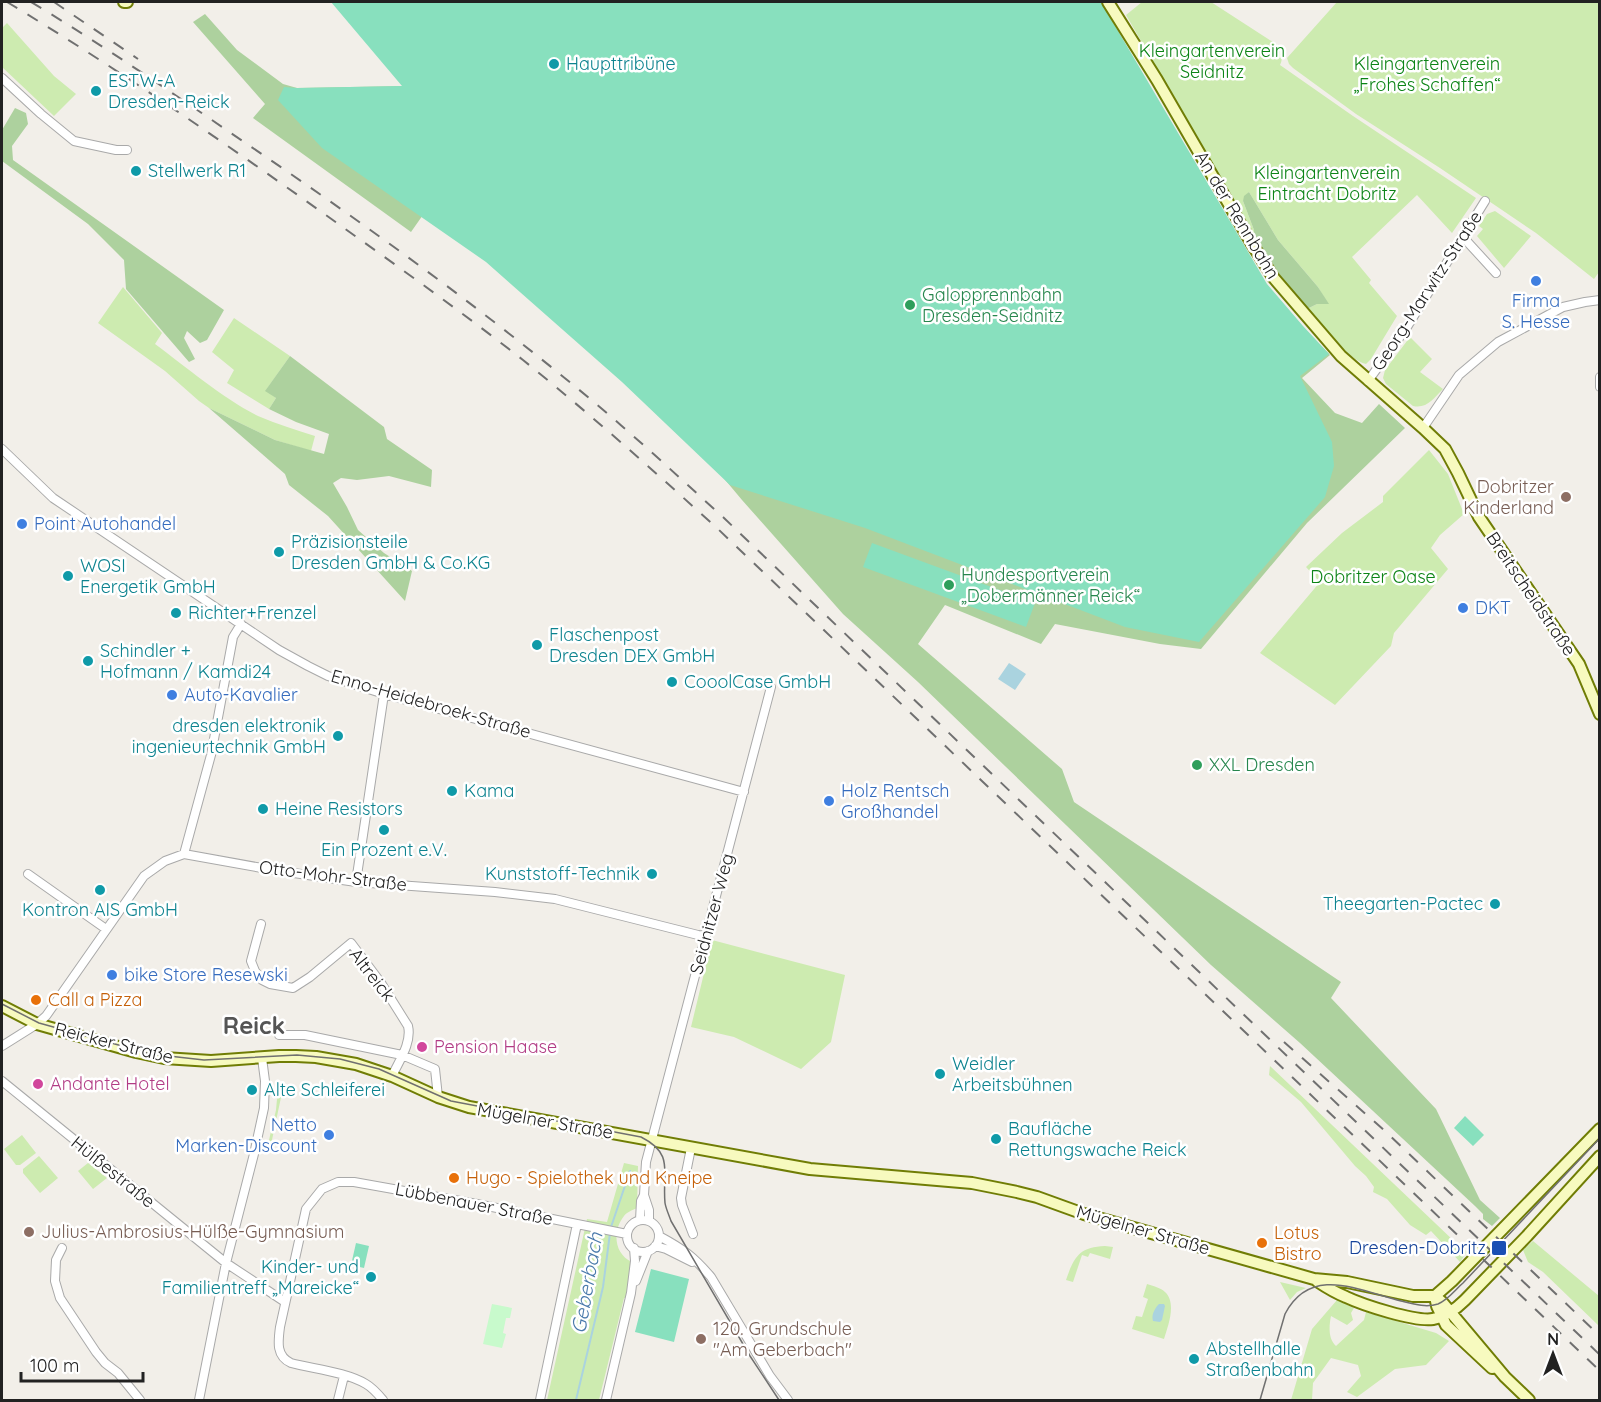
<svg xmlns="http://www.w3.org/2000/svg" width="1601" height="1402" font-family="Quicksand,sans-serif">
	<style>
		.grass { fill: #cdebb0 }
		.forest { fill: #add19e }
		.park { fill: #c8facc }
		.pitch { fill: #88e0be }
		.water { fill: #aad3df }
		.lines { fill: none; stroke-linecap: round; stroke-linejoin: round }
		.stream { stroke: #aad3df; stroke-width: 2 }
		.street-casing { stroke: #a9a9a9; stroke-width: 10 }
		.secondary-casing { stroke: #707d05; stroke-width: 14 }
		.street { stroke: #fff; stroke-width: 8 }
		.secondary { stroke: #f7fabf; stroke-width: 10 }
		.tram { stroke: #707070; stroke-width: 1.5 }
		.rail { stroke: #707070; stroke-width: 2; stroke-dasharray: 12 12; stroke-linecap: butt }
		.culture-dot { fill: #0f9aa8; stroke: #fff; stroke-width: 2 }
		.shop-dot { fill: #3f7fe0; stroke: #fff; stroke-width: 2 }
		.leisure-dot { fill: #2e9e5b; stroke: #fff; stroke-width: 2 }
		.education-dot { fill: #8d6e63; stroke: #fff; stroke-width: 2 }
		.food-dot { fill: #e8710a; stroke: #fff; stroke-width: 2 }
		.hotel-dot { fill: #d1479c; stroke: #fff; stroke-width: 2 }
		.transit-dot { fill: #1a4fb4; stroke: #fff; stroke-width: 2 }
		.labels { text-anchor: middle; stroke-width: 5; stroke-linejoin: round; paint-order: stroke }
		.park-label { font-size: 18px; fill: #0c8416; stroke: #fff }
		.culture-label { font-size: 18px; fill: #0d838f; stroke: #fff; text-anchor: start }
		.street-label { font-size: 18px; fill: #222; stroke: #fff }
		.leisure-label { font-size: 18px; fill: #27864d; stroke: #fff; text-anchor: start }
		.shop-label { font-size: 18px; fill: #366cbe; stroke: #fff; text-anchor: start }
		.education-label { font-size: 18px; fill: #785e54; stroke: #fff; text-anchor: start }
		.food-label { font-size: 18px; fill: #c56008; stroke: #fff; text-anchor: start }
		.hotel-label { font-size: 18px; fill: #b23c85; stroke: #fff; text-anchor: start }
		.transit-label { font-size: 18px; fill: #164399; stroke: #fff; text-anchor: end }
		.water-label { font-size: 20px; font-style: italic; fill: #4a7aab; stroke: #fff }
		.district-label { font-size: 24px; font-weight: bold; fill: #555; stroke: #fff }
	</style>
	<rect width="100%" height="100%" fill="#f2efe9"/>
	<path class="grass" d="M1142 2H1211L1276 44C1280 51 1284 57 1280 65L1353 116 1476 198 1452 233 1417 195 1352 257 1371 280 1369 283 1397 316 1371 359 1366 364C1349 361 1320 323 1307 309L1317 304H1328L1318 287 1278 240 1249 192 1243 201 1254 230V236L1126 15Z
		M1337 2H1599V272L1594 279 1536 233 1440 168 1356 114 1293 68 1289 64 1287 58Z
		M7 23 54 76 76 94 54 116 2 67V28Z
		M1495 211 1531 236 1504 268 1477 236 1483 229 1479 226 1487 214Z
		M123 287 162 333 155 344C186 367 224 399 258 416 277 424 296 430 315 436L311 451 275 440 209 408 199 401 165 371 98 323Z
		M234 318 290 356 266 390 276 398 269 409 227 383 234 370 212 352Z
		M1410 337 1432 359 1420 372 1443 389C1434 398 1427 409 1413 406L1386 384 1383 378 1385 370Z
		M1429 450 1448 474 1464 514 1440 535 1431 548 1448 569 1394 633 1391 646 1335 705 1260 653 1320 582 1306 567 1342 533 1383 502V496Z
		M712 940 845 975 831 1042 801 1069 734 1037 691 1027Z
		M1270 1066 1455 1242 1459 1243 1467 1252 1460 1262 1431 1231 1426 1235 1410 1225 1387 1199 1373 1192 1374 1187 1366 1176 1355 1166 1301 1102 1269 1075Z
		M278 1088H283L269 1154 266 1153 276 1110Z
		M22 1135 36 1153 20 1165H16L4 1149Z
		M39 1156 58 1178 40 1193 23 1173V1169Z
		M88 1163 107 1178 93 1189 78 1171Z
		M624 1163 638 1166 637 1208C633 1210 627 1212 624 1216 612 1231 614 1254 632 1262L626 1298H624L599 1400H547L587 1219 607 1222Z
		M1533 1241 1599 1296V1326L1543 1272 1528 1262 1523 1250Z
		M1105 1246 1113 1247 1110 1259 1090 1253 1088 1257 1082 1255 1073 1282 1066 1280C1074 1257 1079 1247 1105 1246Z
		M1280 1282 1306 1288 1297 1292 1290 1300Z
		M1147 1284C1153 1286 1161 1288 1165 1292 1177 1303 1168 1326 1164 1339L1132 1329 1136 1316 1142 1317 1148 1299 1143 1297Z
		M1337 1300 1354 1308 1351 1313 1353 1320 1347 1325 1331 1316C1329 1326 1328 1339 1336 1346L1364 1320 1366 1312 1436 1333 1449 1341 1426 1365 1395 1369 1357 1397 1347 1392 1361 1376 1358 1365 1331 1358 1313 1383 1312 1400H1291L1312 1329Z"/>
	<path class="forest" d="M205 14 237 50 283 84 297 88 403 86 425 212 411 232 253 118 265 104 193 22Z
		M15 108 26 113 28 124 12 146 13 160 224 310 207 340 200 343 187 331 184 338 195 359 189 362 126 289 124 260 88 224 2 161V130Z
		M1249 192 1278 240 1318 287 1329 304H1317L1307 309 1277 271 1254 236V230L1243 201 1244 196Z
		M1266 284 1303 327 1330 355 1302 378 1335 413 1362 423 1379 404 1405 428 1307 523 1201 649 1160 644 1055 624 1041 644 945 605 918 644 1062 769 1074 802 1341 982 1331 998 1436 1109 1480 1200 1500 1218 1492 1226 1483 1219V1214L1475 1206 1300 1043 1211 965 918 682 843 614 742 500 706 457Z
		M290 356 384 427 387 439 432 470 431 487 389 476 357 480 341 478 333 483 347 507 358 530 384 553 412 571 405 601 328 516 289 485 285 474 209 408 275 440 324 454 329 434 296 422 269 409 276 398 265 391Z"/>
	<path class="park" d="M492 1304 512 1308 510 1318H506L503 1333 506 1334 502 1348 483 1344Z"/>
	<path class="pitch" d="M331 2H1101L1267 284 1303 326 1329 354 1300 376 1332 442 1334 466 1325 497 1199 642 1125 627 865 528 730 485 622 382 486 262 322 148 278 100 284 87 297 88 402 86Z
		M872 543 1035 603 1026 627 863 567Z
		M1465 1116 1484 1135 1473 1146 1454 1128Z
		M356 1243 369 1246 364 1268 351 1265Z
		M651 1269 689 1279 674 1342 635 1332Z"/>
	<path class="water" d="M1009 663 1026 674 1015 690 998 679Z
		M1159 1304H1164L1165 1306 1162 1320 1160 1322 1153 1321C1151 1315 1155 1308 1159 1304Z"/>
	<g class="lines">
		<path class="stream" d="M611 1227 630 1171
			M576 1400 603 1287 610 1233"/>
		<defs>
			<path id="street" d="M2 78 41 114 74 141 116 150H127
				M1462 236 1496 273
				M1600 377V387
				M1368 381 1407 327 1485 201
				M1423 428 1459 375 1498 342 1563 307 1585 302 1600 300
				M2 449 53 498 279 650 308 666 328 676 384 694 744 792
				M184 854 211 755 233 637 241 624
				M28 874 106 929
				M356 882 384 694
				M261 924 251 961 255 971 262 980 270 984 293 988 310 977 351 943 381 983 408 1026C412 1043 399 1061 392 1076
				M279 1035H305L402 1055 435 1069 438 1097
				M2 1046 37 1024 46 1016 144 876 165 861 184 854 273 870 356 882 495 892 555 899 698 935 706 936
				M2 1081 226 1263 285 1302
				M691 1148 681 1198 682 1205 693 1234
				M640 1220 641 1201 644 1195
				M627 1236a16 16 0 1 1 32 0a16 16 0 1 1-32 0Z
				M649 1221V1210L644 1195 646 1162 771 687
				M659 1236C683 1249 693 1256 711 1277L770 1376 788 1400
				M655 1246 666 1249 692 1262
				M62 1248 56 1260 55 1281 60 1298 96 1352 105 1363 118 1373 140 1400
				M636 1281 648 1251
				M199 1400 226 1263 254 1154 264 1108 265 1081 262 1058
				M338 1400 344 1376
				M383 1400C378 1394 373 1388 366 1384 346 1372 314 1369 291 1363 276 1356 278 1342 280 1327L306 1209 322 1189 338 1182H354L477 1204 627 1234
				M540 1400 577 1224
				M606 1400 631 1293 635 1261 634 1248"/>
			<path id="secondary" d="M124 2H127
				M1108 2 1157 80 1252 244 1273 277 1341 356 1423 428 1445 449 1458 473 1479 517 1579 664 1600 714
				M2 1006 37 1024 136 1052 164 1058 211 1061 279 1056H296L316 1057 356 1064 392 1076 438 1097 469 1107 810 1169 972 1183 1017 1192 1037 1197 1084 1214 1314 1279 1347 1282 1413 1296H1435L1442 1302 1505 1377 1529 1400
				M1317 1281C1326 1287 1336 1293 1346 1297 1363 1305 1415 1322 1433 1319 1445 1317 1456 1309 1465 1300L1527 1236 1600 1156
				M1435 1296 1452 1281 1600 1129
				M1435 1296 1437 1306 1446 1325 1492 1368"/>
		</defs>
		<use href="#street" class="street-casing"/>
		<use href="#secondary" class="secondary-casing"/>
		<use href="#street" class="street"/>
		<use href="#secondary" class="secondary"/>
		<path class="tram" d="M2 1004 39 1023 151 1054 204 1060 297 1055 340 1059 379 1069 451 1101 641 1137C675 1154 662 1172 665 1203 666 1209 669 1215 671 1221L750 1356 779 1400
			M1260 1400 1285 1314C1311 1264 1360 1291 1401 1301 1413 1304 1426 1308 1438 1304 1448 1300 1455 1290 1463 1283L1600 1138"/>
		<path class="rail" d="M7 2C115 67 219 139 323 213 390 261 458 309 523 360 590 414 654 471 718 529L1600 1371
			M31 2C106 47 178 97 250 146 369 227 485 311 595 403 639 440 681 479 724 518L1600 1355
			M54 2 138 59
			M1284 1042 1385 1131 1600 1336"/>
	</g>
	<g class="culture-dot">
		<circle cx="554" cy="64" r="6"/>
		<circle cx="96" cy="91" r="6"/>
		<circle cx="136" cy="171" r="6"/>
		<circle cx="279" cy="552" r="6"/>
		<circle cx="68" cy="576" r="6"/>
		<circle cx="176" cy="613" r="6"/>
		<circle cx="537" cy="645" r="6"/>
		<circle cx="88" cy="661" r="6"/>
		<circle cx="672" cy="682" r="6"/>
		<circle cx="338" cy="736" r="6"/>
		<circle cx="452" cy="791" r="6"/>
		<circle cx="263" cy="809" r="6"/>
		<circle cx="384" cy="830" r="6"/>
		<circle cx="652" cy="874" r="6"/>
		<circle cx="100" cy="890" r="6"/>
		<circle cx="1495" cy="904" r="6"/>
		<circle cx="940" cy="1074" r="6"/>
		<circle cx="252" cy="1090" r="6"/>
		<circle cx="996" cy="1139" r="6"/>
		<circle cx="371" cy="1277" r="6"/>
		<circle cx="1194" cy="1359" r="6"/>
	</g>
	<g class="shop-dot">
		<circle cx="1536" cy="281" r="6"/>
		<circle cx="22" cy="524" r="6"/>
		<circle cx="1463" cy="608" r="6"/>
		<circle cx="172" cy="695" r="6"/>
		<circle cx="829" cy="801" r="6"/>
		<circle cx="112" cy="975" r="6"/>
		<circle cx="329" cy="1135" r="6"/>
	</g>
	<g class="leisure-dot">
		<circle cx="910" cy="305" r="6"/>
		<circle cx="949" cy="585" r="6"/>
		<circle cx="1197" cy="765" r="6"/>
	</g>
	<g class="education-dot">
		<circle cx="1566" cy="497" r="6"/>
		<circle cx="29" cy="1232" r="6"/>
		<circle cx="701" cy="1339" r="6"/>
	</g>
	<g class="food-dot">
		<circle cx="36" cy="1000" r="6"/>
		<circle cx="454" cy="1178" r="6"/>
		<circle cx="1262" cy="1243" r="6"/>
	</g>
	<g class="hotel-dot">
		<circle cx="422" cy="1047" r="6"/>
		<circle cx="38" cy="1084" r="6"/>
	</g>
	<rect class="transit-dot" x="1491" y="1240" width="16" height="16" rx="3"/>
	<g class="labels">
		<g class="park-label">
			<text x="1212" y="57">Kleingartenverein<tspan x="1212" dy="21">Seidnitz</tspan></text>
			<text x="1427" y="70">Kleingartenverein<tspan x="1427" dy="21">„Frohes Schaffen“</tspan></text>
			<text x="1327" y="179">Kleingartenverein<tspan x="1327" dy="21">Eintracht Dobritz</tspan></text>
			<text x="1373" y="583">Dobritzer Oase</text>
		</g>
		<g class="culture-label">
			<text x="566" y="70">Haupttribüne</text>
			<text x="108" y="87">ESTW-A<tspan x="108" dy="21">Dresden-Reick</tspan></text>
			<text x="148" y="177">Stellwerk R1</text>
			<text x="291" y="548">Präzisionsteile<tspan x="291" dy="21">Dresden GmbH &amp; Co.KG</tspan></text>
			<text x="80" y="572">WOSI<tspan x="80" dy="21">Energetik GmbH</tspan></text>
			<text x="188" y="619">Richter+Frenzel</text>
			<text x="549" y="641">Flaschenpost<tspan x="549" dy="21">Dresden DEX GmbH</tspan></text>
			<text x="100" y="657">Schindler +<tspan x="100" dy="21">Hofmann / Kamdi24</tspan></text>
			<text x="684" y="688">CooolCase GmbH</text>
			<text x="326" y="732" text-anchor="end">dresden elektronik<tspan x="326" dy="21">ingenieurtechnik GmbH</tspan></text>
			<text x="464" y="797">Kama</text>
			<text x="275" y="815">Heine Resistors</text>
			<text x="384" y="856" text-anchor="middle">Ein Prozent e.V.</text>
			<text x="640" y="880" text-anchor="end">Kunststoff-Technik</text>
			<text x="1483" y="910" text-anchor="end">Theegarten-Pactec</text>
			<text x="100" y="916" text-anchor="middle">Kontron AIS GmbH</text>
			<text x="952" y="1070">Weidler<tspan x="952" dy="21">Arbeitsbühnen</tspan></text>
			<text x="264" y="1096">Alte Schleiferei</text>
			<text x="1008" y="1135">Baufläche<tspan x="1008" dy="21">Rettungswache Reick</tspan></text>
			<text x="359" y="1273" text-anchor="end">Kinder- und<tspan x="359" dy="21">Familientreff „Mareicke“</tspan></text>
			<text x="1206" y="1355">Abstellhalle<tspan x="1206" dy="21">Straßenbahn</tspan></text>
		</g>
		<g class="street-label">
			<text transform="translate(1237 215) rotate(59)" y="6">An der Rennbahn</text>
			<text transform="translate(1427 291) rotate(-57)" y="6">Georg-Marwitz-Straße</text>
			<text transform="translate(1531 594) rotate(56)" y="6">Breitscheidstraße</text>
			<text transform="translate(431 704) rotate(16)" y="6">Enno-Heidebroek-Straße</text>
			<text transform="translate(333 876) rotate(7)" y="6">Otto-Mohr-Straße</text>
			<text transform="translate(712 914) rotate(-75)" y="6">Seidnitzer Weg</text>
			<text transform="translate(372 975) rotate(52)" y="6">Altreick</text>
			<text transform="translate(114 1043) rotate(14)" y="6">Reicker Straße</text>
			<text transform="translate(545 1121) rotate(10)" y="6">Mügelner Straße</text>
			<text transform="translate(113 1172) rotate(39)" y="6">Hülßestraße</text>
			<text transform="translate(474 1204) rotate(11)" y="6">Lübbenauer Straße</text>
			<text transform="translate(1143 1230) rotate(16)" y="6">Mügelner Straße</text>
		</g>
		<g class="leisure-label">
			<text x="922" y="301">Galopprennbahn<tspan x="922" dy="21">Dresden-Seidnitz</tspan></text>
			<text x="961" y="581">Hundesportverein<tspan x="961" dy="21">„Dobermänner Reick“</tspan></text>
			<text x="1209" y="771">XXL Dresden</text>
		</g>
		<g class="shop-label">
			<text x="1536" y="307" text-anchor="middle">Firma<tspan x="1536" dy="21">S. Hesse</tspan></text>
			<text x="34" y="530">Point Autohandel</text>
			<text x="1475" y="614">DKT</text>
			<text x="184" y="701">Auto-Kavalier</text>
			<text x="841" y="797">Holz Rentsch<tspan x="841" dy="21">Großhandel</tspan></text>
			<text x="124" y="981">bike Store Resewski</text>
			<text x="317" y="1131" text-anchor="end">Netto<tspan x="317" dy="21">Marken-Discount</tspan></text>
		</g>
		<g class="education-label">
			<text x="1554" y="493" text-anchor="end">Dobritzer<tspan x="1554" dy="21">Kinderland</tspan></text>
			<text x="41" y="1238">Julius-Ambrosius-Hülße-Gymnasium</text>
			<text x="713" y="1335">120. Grundschule<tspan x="713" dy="21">"Am Geberbach"</tspan></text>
		</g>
		<g class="food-label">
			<text x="48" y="1006">Call a Pizza</text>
			<text x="466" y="1184">Hugo - Spielothek und Kneipe</text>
			<text x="1274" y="1239">Lotus<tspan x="1274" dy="21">Bistro</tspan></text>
		</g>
		<g class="hotel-label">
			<text x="434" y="1053">Pension Haase</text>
			<text x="50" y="1090">Andante Hotel</text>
		</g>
		<g class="transit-label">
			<text x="1486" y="1254">Dresden-Dobritz</text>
		</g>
		<g class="water-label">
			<text transform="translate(587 1283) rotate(-80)" y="7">Geberbach</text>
		</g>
		<g class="district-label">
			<text x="254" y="1034">Reick</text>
		</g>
	</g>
	<rect width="1601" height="1402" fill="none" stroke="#222222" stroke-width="6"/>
	<g transform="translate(1553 1354)" stroke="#ffffff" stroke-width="4.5" paint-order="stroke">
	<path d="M0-4.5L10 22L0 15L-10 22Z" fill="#222222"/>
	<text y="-9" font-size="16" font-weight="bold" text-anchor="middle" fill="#222222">N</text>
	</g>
	<path d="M21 1372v9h122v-9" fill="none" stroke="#222222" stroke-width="3"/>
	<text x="30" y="1372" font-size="18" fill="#222222" stroke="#ffffff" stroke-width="4.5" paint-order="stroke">100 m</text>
</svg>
